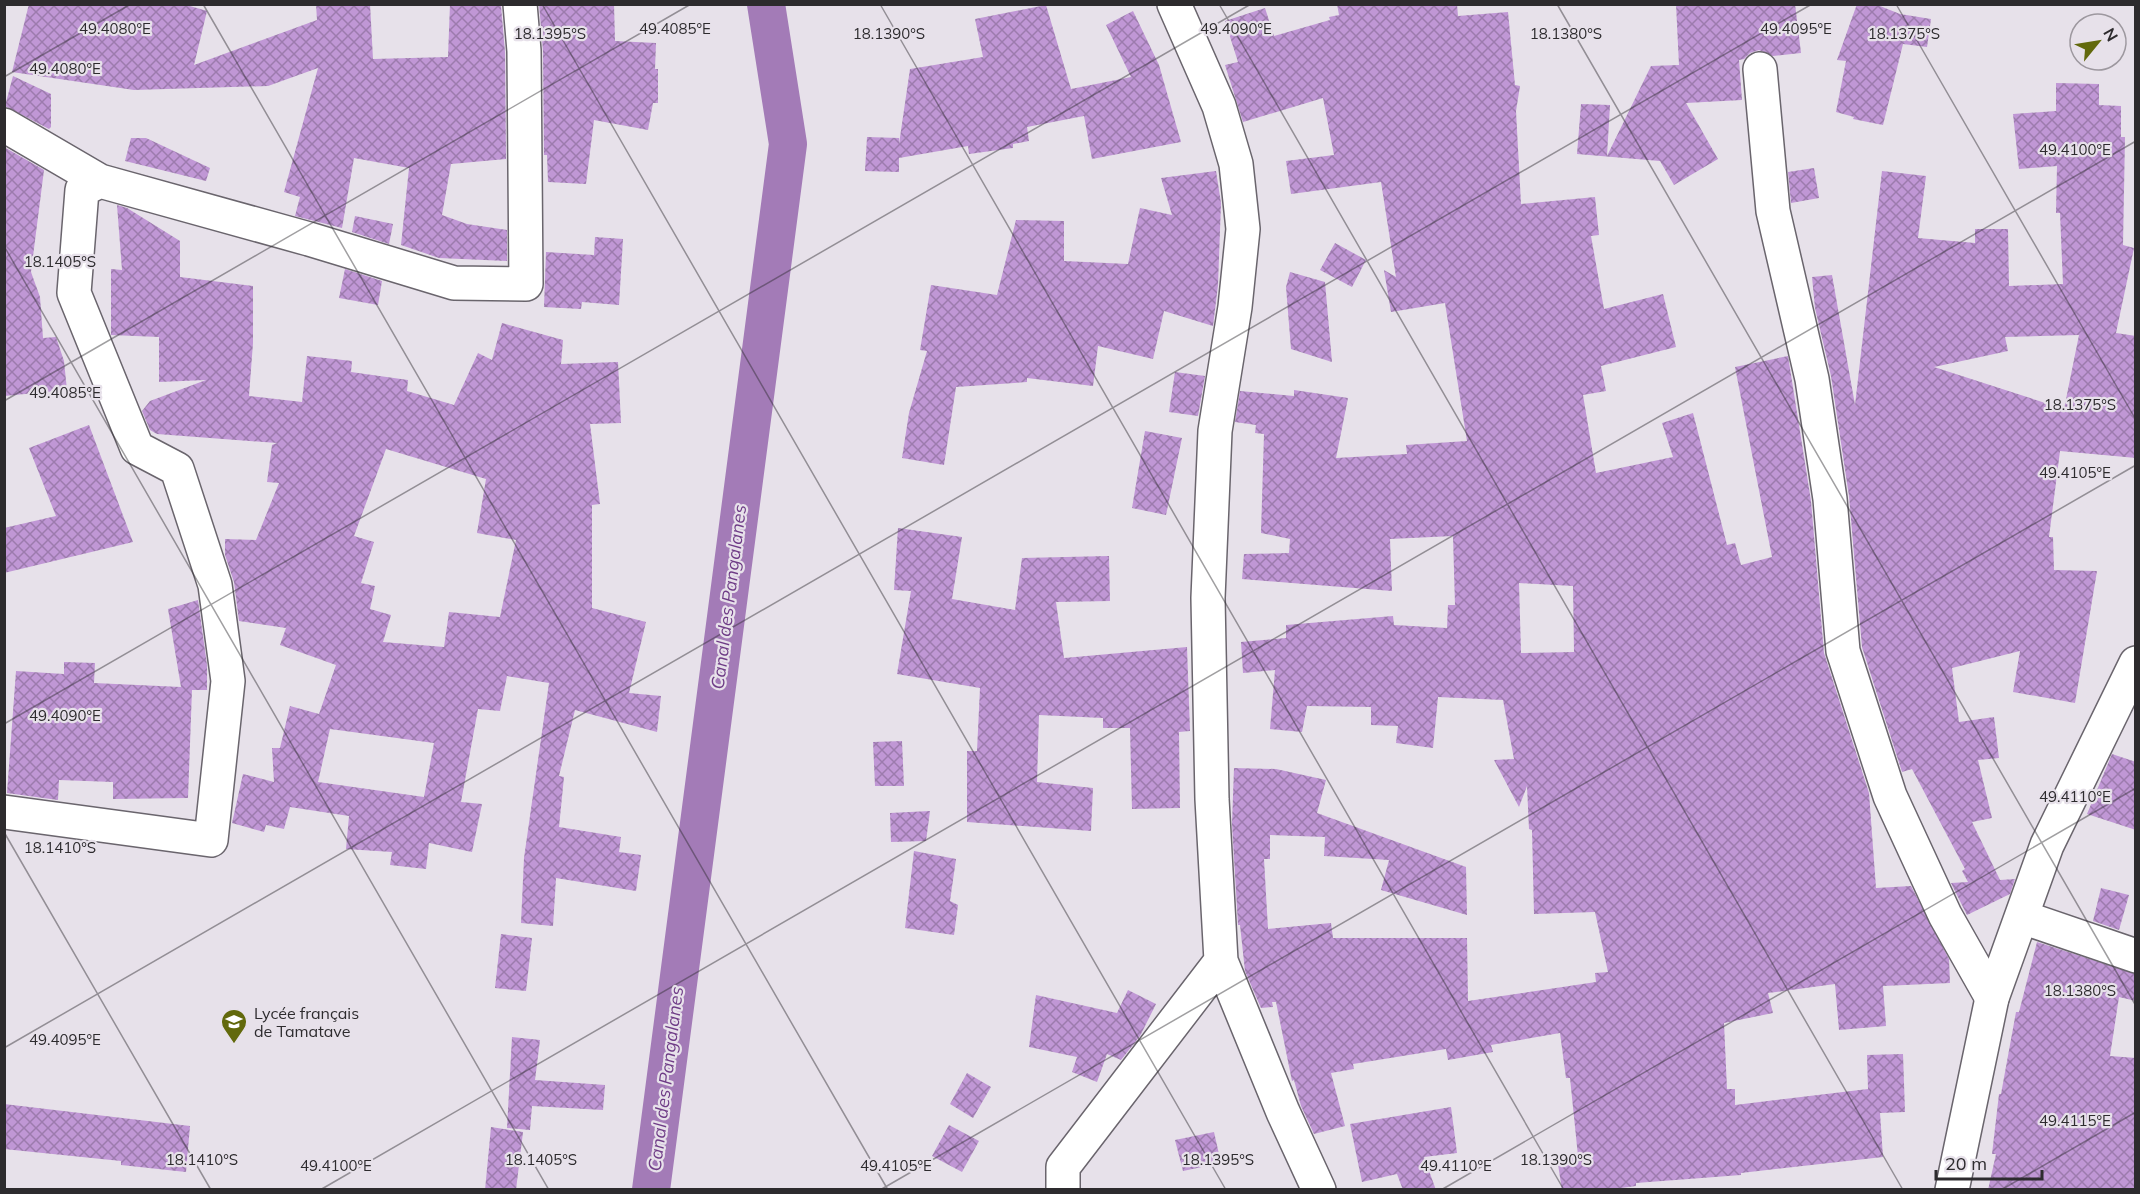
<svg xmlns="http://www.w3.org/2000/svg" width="2140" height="1194" font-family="Mulish,sans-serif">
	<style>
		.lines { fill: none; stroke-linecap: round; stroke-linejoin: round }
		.canal { stroke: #a37bb7; stroke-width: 38 }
		.building { fill: url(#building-cross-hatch); fill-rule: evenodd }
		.minor-casing { stroke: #6a656d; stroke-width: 36 }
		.tertiary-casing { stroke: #6a656d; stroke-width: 36 }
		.minor { stroke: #fff; stroke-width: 33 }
		.tertiary { stroke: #fff; stroke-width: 33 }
		.ticks { fill: none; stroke: #2d2b2e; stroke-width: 1.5; stroke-opacity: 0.45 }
		.labels { text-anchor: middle; stroke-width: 4.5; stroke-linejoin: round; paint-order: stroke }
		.poi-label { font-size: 16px; fill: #2d2b2e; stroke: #e7e1ea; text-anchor: start }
		.water-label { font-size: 18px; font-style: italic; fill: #6e3b86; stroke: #e7e1ea }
		.ticks-label { font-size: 15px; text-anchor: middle; fill: #2d2b2e; stroke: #e7e1ea; stroke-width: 4.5; stroke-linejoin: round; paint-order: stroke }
	</style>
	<defs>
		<pattern id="building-cross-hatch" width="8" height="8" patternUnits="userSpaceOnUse" patternTransform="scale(1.5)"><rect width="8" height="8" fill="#c097d5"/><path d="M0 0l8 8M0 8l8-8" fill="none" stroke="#9c7bad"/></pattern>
	</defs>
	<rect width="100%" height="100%" fill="#e7e1ea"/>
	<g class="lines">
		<path class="canal" d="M651 1190 788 144 766 4"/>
	</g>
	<path class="building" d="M29 4H183L207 11 194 65 317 20 316 4H370L373 59 448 57 450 4 501 6 505 52 506 159 451 164 442 215 467 224 507 230V261L439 258 401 245 409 168 354 158 342 228 295 216 300 197 284 192 318 68 268 86 134 90 12 72Z
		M539 4H614L615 41 656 43 655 69H658V103H653L648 130 594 120 586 184 548 182 547 155H544L543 51Z
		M1337 4H1457L1458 16 1508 12 1515 85 1520 86 1516 111 1521 204 1595 197 1599 235 1591 236 1604 309 1663 294 1676 347 1601 366 1606 391 1583 395 1596 473 1673 457 1662 423 1693 413 1727 545 1735 543 1741 565 1772 557 1735 367 1788 356 1811 501 1824 653 1869 793 1876 888 1911 886 1949 959 1950 983 1883 986 1886 1026 1839 1030 1835 984 1768 993 1773 1013 1724 1023 1727 1089H1735V1105L1868 1089 1867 1055 1903 1054 1905 1112 1880 1113 1883 1157 1741 1173V1175L1636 1183V1186L1606 1190H1562L1557 1158 1578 1156 1570 1078H1566L1560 1033 1491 1045 1493 1052 1448 1060 1446 1049 1353 1064 1354 1069 1331 1073 1345 1126 1314 1134 1301 1106 1294 1080 1292 1081 1276 1002H1272L1273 1007 1261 1008 1245 971 1240 925H1238L1232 824 1234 768 1276 769 1326 780 1317 813 1466 867 1467 915 1381 890 1389 860 1324 856 1325 837 1270 835V859H1264L1268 929 1331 923 1333 938H1467L1468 1001 1596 982 1595 973 1608 972 1595 912 1534 914 1532 830 1529 829 1527 786 1519 807 1494 760 1514 759 1503 700 1438 697 1433 748 1396 743 1398 726 1371 725V707L1307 706 1302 732 1270 729 1275 670 1243 673 1241 642 1286 638V625L1393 616 1394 625 1447 628 1448 605H1455L1453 536 1390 539 1392 591 1242 579 1244 554 1289 553 1290 539 1261 533 1264 434 1255 433 1256 425 1235 422 1240 391 1294 396V390L1348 398 1336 458 1407 454 1406 445 1467 441 1445 303 1391 312 1384 270 1396 277 1381 182 1291 194 1286 161 1334 155 1323 98 1243 122 1225 65 1238 62 1225 21 1265 8 1274 36 1330 20 1329 17 1339 15ZM1519 583 1573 586 1574 652 1521 653Z
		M1676 4H1795L1801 53 1773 56 1759 50 1750 53 1744 59 1739 60 1742 100 1686 103 1718 159 1674 185 1660 161 1577 154 1581 104 1610 105 1607 156 1651 66 1679 65Z
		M1857 4H1875L1900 14 1931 19 1927 47 1903 44 1883 125 1853 119 1854 117 1836 112 1846 61 1837 60Z
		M1046 5 1071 89 1131 77 1106 25 1133 11 1159 65 1181 142 1092 159 1084 116 1027 127 1029 141 1013 144V148L969 154 968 146 899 158V172L865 171 867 137 899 138V144L910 69 983 57 975 19Z
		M13 76 51 94V127L49 129 5 106Z
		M2056 83 2099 84V105L2121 106V137H2125L2123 245 2134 248 2116 333 2136 336V458L2060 451 2049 537H2053L2054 570 2097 571 2075 703 2013 692 2020 651 1952 668 1959 722 1994 717 1999 758 1978 760 1992 818 1972 822 2000 880 2015 879 2010 894 1967 915 1951 883 1968 882 1962 871 1965 869 1912 769 1902 772 1862 647 1849 496 1831 376 1815 308 1812 277 1832 275 1855 405 1882 171 1926 176 1918 238 1975 243V229H2008L2009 286 2063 284 2060 213H2056L2057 166 2019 169 2013 114 2056 111ZM2079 335 2064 409 1934 367 2008 351 2005 337Z
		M131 138H146L210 168 206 181 125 161Z
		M4 147 44 170 31 272 40 297 43 338 56 337 64 361 67 390 4 396Z
		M1814 168 1819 198 1791 203 1788 172Z
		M1216 171 1221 203 1218 285 1213 326 1164 311 1153 359 1098 346 1093 386 1027 378V382L956 387 944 465 902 458 909 413 927 351 920 350 931 285 997 295 1016 220 1064 221V261L1128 264 1140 208 1172 215 1161 178Z
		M117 205 127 208 180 241V277L253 286V343L249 396 302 402 307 356 352 361 351 372 408 380 407 391 454 405 478 353 492 360 502 323 563 340 561 364 618 362 621 423 590 424 600 504 592 505V608L646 622 629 693 661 696 657 732 575 710 559 776 564 777 559 827 621 837 619 852 641 855 636 891 556 878 553 926 521 923 524 858 549 683 507 676 500 711 478 709 461 802 482 804 472 852 429 843 426 869 390 865 392 852 346 849 349 816 290 807 284 829 266 825 264 832 232 823 243 774 274 782 272 748H280L290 706 319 714 336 665 280 645 286 628 239 621 234 582 225 555V539L256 540 279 483 267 482 272 445 277 443 157 434 150 430 142 411 150 401 206 380 159 382V337L111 335V269L122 270ZM386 449 486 479 477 533 516 540 500 617 449 612 444 647 383 642 391 615 370 609 375 586 361 583 374 542 354 536ZM330 729 434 743 424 797 318 782Z
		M355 216 393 224 389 244 352 232Z
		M595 237 623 239 619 305 582 302 581 309 544 307 546 252 594 255Z
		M1335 243 1366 260 1352 287 1320 270Z
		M345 269 382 281 378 305 339 298Z
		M1290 272 1325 282 1332 362 1291 349 1286 287Z
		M1175 372 1205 376 1198 416 1169 412Z
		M89 425 133 542 4 573V528L56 516 29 448Z
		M1145 431 1182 438 1166 515 1132 508Z
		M898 528 962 537 952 599 1015 610 1022 558 1109 556 1110 601 1056 602 1064 658 1187 647 1190 731 1179 732 1180 808 1132 809 1130 728H1103V718L1039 715 1037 782 1093 788 1091 831 967 822V751H977L980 688 897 674 911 591 894 590Z
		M198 600 207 665V690H192L188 798 113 799V782L59 780 58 800 7 793 16 671 64 674V662L95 663 94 683 181 687 168 609Z
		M902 741 904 786H875L873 742Z
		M2112 754 2136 762V830L2087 814Z
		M930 811 926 841 891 842 890 813Z
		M914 851 956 859 950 901 958 905 954 935 905 928Z
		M2101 888 2129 895 2119 930 2093 921Z
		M501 934 532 938 526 991 495 988Z
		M2037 942 2136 974V1001L2119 997 2110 1056 2136 1058V1190H1988L1996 1154H1992L1999 1094H2001L2016 1012H2019Z
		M1128 990 1156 1004 1140 1036 1121 1060 1107 1054 1097 1082 1072 1072 1077 1057 1029 1047 1036 995 1117 1013Z
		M512 1037 540 1040 535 1080 605 1085 603 1110 532 1106 530 1130 507 1128Z
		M967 1073 991 1087 973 1118 950 1104Z
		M4 1104 190 1126 186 1172 121 1165V1161L4 1149Z
		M1451 1107 1457 1153 1424 1157 1436 1190H1403L1397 1174 1362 1182 1350 1124Z
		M949 1125 979 1141 962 1172 932 1156Z
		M491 1127 523 1132 516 1190H485Z
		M1214 1132 1221 1163 1183 1171 1175 1140Z"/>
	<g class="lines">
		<defs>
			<path id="minor" d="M1174 4 1219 106 1236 164 1243 229 1235 307 1215 431 1208 598 1212 799 1221 961 1283 1112 1319 1190
				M1760 69 1773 211 1812 379 1830 499 1843 651 1890 796 1945 915 1992 998
				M4 125 100 181
				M4 812 211 840 228 681 215 585 177 469 137 448 74 293 82 190 100 181 309 239 454 283 526 284 524 51 520 4
				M2022 917 2136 956
				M1063 1190V1167L1221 961"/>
			<path id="tertiary" d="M1952 1190 1992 998 2047 845 2136 663"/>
		</defs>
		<use href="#minor" class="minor-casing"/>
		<use href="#tertiary" class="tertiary-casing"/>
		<use href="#minor" class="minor"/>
		<use href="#tertiary" class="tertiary"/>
	</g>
	<path class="ticks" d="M203 4 888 1190M542 4 1226 1190M880 4 1564 1190M1219 4 1903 1190M1557 4 2136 1006M1896 4 2136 420M4 77 131 4M4 246 549 1190M4 401 691 4M4 724 1251 4M4 832 211 1190M4 1048 1812 4M320 1190 2136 141M880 1190 2136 465M1441 1190 2136 788M2001 1190 2136 1112"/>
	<defs>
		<symbol id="school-pin" viewBox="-11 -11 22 30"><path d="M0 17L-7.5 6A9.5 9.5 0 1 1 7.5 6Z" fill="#62690c" stroke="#e7e1ea"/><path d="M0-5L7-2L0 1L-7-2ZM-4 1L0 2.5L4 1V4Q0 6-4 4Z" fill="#fff"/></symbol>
	</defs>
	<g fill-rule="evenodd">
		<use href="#school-pin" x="219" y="1007" width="30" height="40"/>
	</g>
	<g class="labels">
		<g class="poi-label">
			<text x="254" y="1019">Lycée français<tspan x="254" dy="18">de Tamatave</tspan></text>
		</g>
		<g class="water-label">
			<text transform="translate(729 597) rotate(-83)" y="6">Canal des Pangalanes</text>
			<text transform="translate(666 1079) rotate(-83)" y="6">Canal des Pangalanes</text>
		</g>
	</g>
	<g class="ticks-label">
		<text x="115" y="34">49.4080°E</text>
		<text x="675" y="34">49.4085°E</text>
		<text x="1236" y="34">49.4090°E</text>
		<text x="1796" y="34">49.4095°E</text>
		<text x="550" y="39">18.1395°S</text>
		<text x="889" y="39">18.1390°S</text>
		<text x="1566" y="39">18.1380°S</text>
		<text x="1904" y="39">18.1375°S</text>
		<text x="65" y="74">49.4080°E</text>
		<text x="2075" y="155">49.4100°E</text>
		<text x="60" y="267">18.1405°S</text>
		<text x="65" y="398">49.4085°E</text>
		<text x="2080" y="410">18.1375°S</text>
		<text x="2075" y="478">49.4105°E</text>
		<text x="65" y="721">49.4090°E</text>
		<text x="2075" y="802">49.4110°E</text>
		<text x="60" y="853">18.1410°S</text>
		<text x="2080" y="996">18.1380°S</text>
		<text x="65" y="1045">49.4095°E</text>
		<text x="2075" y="1126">49.4115°E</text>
		<text x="202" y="1165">18.1410°S</text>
		<text x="541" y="1165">18.1405°S</text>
		<text x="1218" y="1165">18.1395°S</text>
		<text x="1556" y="1165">18.1390°S</text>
		<text x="336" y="1171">49.4100°E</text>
		<text x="896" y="1171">49.4105°E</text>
		<text x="1456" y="1171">49.4110°E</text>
	</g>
	<rect width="2140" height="1194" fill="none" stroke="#2d2b2e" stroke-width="12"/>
	<g transform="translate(2098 42) rotate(60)"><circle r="28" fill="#e7e1ea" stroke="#9d989f" stroke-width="1.5"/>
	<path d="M0-4.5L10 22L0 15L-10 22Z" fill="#62690c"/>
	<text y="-9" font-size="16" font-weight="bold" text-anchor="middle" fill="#2d2b2e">N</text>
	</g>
	<path d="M1936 1170v9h106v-9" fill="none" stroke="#2d2b2e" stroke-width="3"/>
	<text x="1945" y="1170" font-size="18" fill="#2d2b2e" stroke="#e7e1ea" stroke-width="4.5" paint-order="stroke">20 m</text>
</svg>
